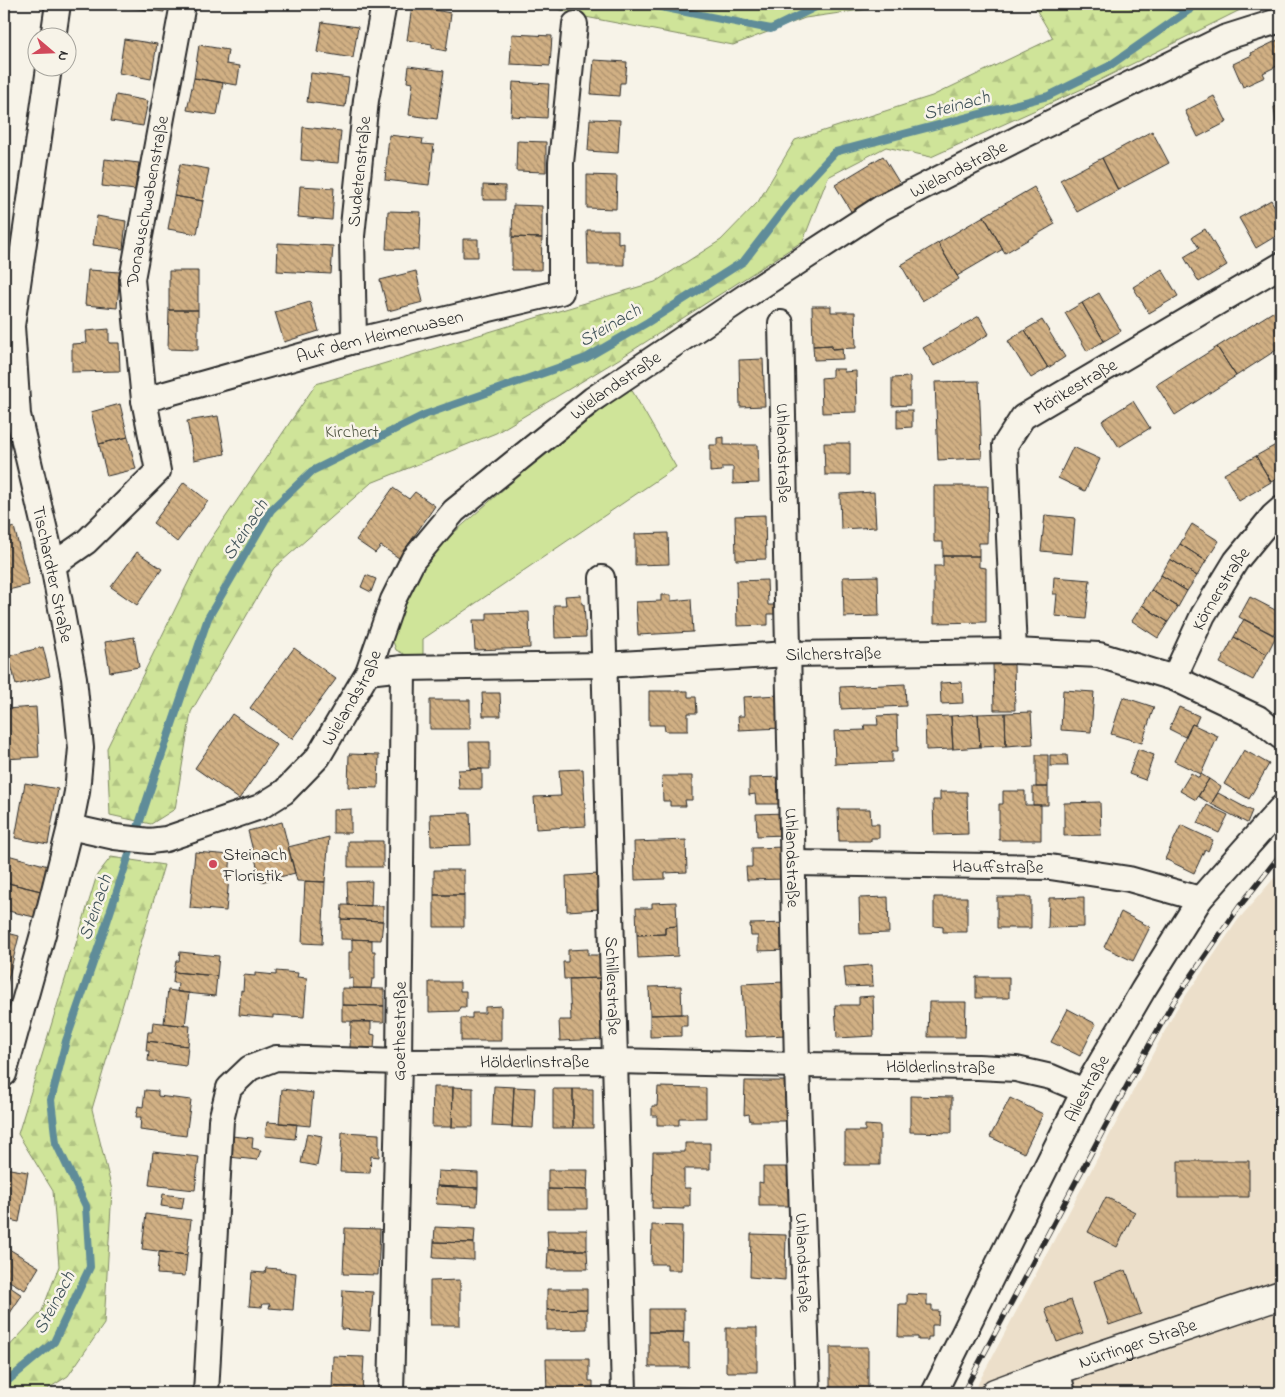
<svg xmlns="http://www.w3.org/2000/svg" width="1285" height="1397" font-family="'Indie Flower',sans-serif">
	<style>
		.built { fill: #ecdfca }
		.grass { fill: #cfe499; stroke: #7d8862 }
		.forest { fill: url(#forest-firs); stroke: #7d8862 }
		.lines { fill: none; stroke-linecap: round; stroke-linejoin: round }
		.stream { stroke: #5f8c99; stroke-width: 8 }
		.building { fill: url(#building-back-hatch); stroke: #2b2b2b }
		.minor-casing { stroke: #2b2b2b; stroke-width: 28 }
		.major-casing { stroke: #2b2b2b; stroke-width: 31 }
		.minor { stroke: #f7f3e8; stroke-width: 24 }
		.major { stroke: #f7f3e8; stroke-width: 28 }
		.rail-casing { stroke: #2b2b2b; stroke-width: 5.5 }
		.rail { stroke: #f7f3e8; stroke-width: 4; stroke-dasharray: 11; stroke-linecap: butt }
		.poi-dot { fill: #d1495b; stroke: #f7f3e8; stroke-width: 2 }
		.labels { text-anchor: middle; stroke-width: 5; stroke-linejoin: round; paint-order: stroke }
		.street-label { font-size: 18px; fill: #2b2b2b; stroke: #f7f3e8 }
		.park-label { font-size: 18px; fill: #545946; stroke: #f7f3e8 }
		.poi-label { font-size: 18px; fill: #2b2b2b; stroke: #f7f3e8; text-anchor: start }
		.water-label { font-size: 19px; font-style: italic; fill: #415359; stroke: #f7f3e8 }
	</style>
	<defs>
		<pattern id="forest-firs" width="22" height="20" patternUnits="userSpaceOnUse" patternTransform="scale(1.25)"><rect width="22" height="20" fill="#cfe499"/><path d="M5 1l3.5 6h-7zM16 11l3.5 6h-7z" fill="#b2c484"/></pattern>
		<pattern id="building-back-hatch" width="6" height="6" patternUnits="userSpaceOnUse" patternTransform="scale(1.25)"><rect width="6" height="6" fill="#d1b084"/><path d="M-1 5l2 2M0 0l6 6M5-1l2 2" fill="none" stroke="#aa8f6c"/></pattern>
	</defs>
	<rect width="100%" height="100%" fill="#f7f3e8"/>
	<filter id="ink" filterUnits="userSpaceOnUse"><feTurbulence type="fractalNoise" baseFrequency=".02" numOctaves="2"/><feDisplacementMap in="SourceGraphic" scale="10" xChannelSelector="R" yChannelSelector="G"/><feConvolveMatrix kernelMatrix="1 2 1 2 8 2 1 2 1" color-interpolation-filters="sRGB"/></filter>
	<g filter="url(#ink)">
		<path class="built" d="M1281 870V1393H973L1176 1010 1238 920Z"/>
		<path class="grass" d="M630 387 676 467 423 639V656H408L396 650 390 633 416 576 440 545 506 487Z"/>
		<path class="forest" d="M542 4H903L805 18 733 45 580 16Z
			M1033 4H1252L1082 89 931 157 886 147 828 177 803 241 619 359 496 433 371 483 274 568 191 712 175 809 151 824 110 815 107 748 206 546 316 384 655 282 721 240 758 202 795 140 932 96 1053 38Z
			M111 857 164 865 92 1109 112 1190 104 1324 68 1376 41 1393H4V1352L42 1311 59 1266 53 1191 18 1134 97 875Z"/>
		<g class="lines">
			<path class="stream" d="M646 4 771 29 820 5 830 4
				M1158 4 1189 10
				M4 1384 54 1342 90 1267 86 1206 56 1143 51 1100 66 1041 102 937 158 766 208 618 271 510 312 471 424 415 586 358 648 322 744 261 794 196 835 152 1048 96 1109 66 1189 10 1194 4"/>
		</g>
		<path class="building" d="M117 4H165L164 12 116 6Z
			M424 4H429L434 10 451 13 446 51 432 48V44L407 40 412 7 420 8Z
			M322 22 358 27 353 58 317 52Z
			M512 34 552 36 550 66 510 64Z
			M124 39 157 44 151 79 119 73Z
			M1278 40 1281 48V64L1263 73 1265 77 1243 87 1233 64 1252 55 1251 53Z
			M199 45 228 50 226 64 240 66 237 85 194 78Z
			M594 60 627 62 625 83H620L619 96 591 94Z
			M409 66 444 71 437 119 409 115 413 83 407 82Z
			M311 73 349 78 345 107 307 102Z
			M194 78 223 83 217 115 187 110Z
			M513 82 549 84 547 118 511 116Z
			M116 95 148 101 143 126 111 121Z
			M1214 96 1227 122 1198 137 1185 111Z
			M1281 106V122L1276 123 1274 107Z
			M590 119 620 120 618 153 588 151Z
			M303 127 341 131 338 163 301 160Z
			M1152 131 1169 163 1118 190 1102 158Z
			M389 135 423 139 422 144 434 145 429 185 385 180Z
			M517 141 546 142V172L516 171Z
			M883 156 900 184 852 213 835 185Z
			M1102 158 1118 190 1077 212 1060 180Z
			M105 159 139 163 135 190 102 186Z
			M180 164 209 169 203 201 174 196Z
			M587 175 617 176 616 209 587 208Z
			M483 185 505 186V200H483Z
			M300 186 334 188 332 220 298 217Z
			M1034 187 1055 224 1005 253 984 216Z
			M174 196 203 201 197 234 168 229Z
			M1271 200 1281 218V233L1256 248 1239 218Z
			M513 205 542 206V238L512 237Z
			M388 211 421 212 419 250 386 249Z
			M97 216 126 221 123 249 93 245Z
			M984 216 1003 249 957 276 938 243Z
			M1205 229 1227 265 1199 282 1184 257 1199 248 1192 237Z
			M587 230H618V244L624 243V265H588Z
			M512 237 542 238 541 270H512Z
			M463 239H478V257H463Z
			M278 243 333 246 331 274 277 271Z
			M938 243 959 279 922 301 901 265Z
			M1162 269 1178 296 1149 313 1133 287Z
			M88 270 120 272 117 308 85 305Z
			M169 271H198V310H169Z
			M416 271 423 302 388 311 380 280Z
			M1099 293 1121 331 1104 341 1082 303Z
			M310 302 319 331 284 342 275 312Z
			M1082 303 1104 341 1087 351 1065 313Z
			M812 306H831V312H855L856 348 832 349V345L813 346Z
			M1279 308 1281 312V347L1236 376 1217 347Z
			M169 310H198V350L168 349Z
			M979 316 989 334 934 366 923 348Z
			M1042 320 1065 357 1048 368 1025 330Z
			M109 329V343H119L120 371 72 372V344L87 343 86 331Z
			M1025 330 1048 368 1031 378 1008 341Z
			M832 345V349L842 348 843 359 814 360 813 346Z
			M1217 347 1236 376 1175 415 1156 385Z
			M763 359 765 406 740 407 739 360Z
			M832 369H844V372L856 371 857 412 822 413 821 378 832 377Z
			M910 377V405L892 406V378Z
			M979 381 982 458 938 460 935 382Z
			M1133 401 1150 428 1119 447 1102 421Z
			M120 404 128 437 99 444 91 412Z
			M897 410H912V427L897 428Z
			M218 416 225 454 194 460 187 421Z
			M128 437 136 469 107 476 99 444Z
			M724 437V445H758L759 483 733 484V467H722V471L710 472V445H717V438Z
			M1281 442V477L1271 482 1256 456Z
			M824 443H850V475H825Z
			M1073 447 1100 459 1085 491 1058 478Z
			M1256 456 1271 482 1239 501 1224 474Z
			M184 482 208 501 177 542 153 523Z
			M934 486H988L987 543H979V556H943V542H934Z
			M393 488 409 499 415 492 435 506 399 558 381 546 375 553 356 540Z
			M874 492 876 527 841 529 840 494Z
			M765 515 766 559 736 560 735 516Z
			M1045 515 1075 518 1072 554 1041 551Z
			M1192 524 1219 541 1206 561 1180 544Z
			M14 527 29 585 4 591V530Z
			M668 533 669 564 635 565V534Z
			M1180 544 1206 561 1197 576 1170 559Z
			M137 552 162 569 137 605 111 587Z
			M943 556H979V567L986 568V622L934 623V566H943Z
			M1170 559 1197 576 1187 591 1161 575Z
			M366 575 376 579 371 592 361 587Z
			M1161 575 1187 591 1178 607 1151 590Z
			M878 576 879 616 844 617 843 577Z
			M1054 577 1090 580 1086 619 1055 616 1057 594H1053Z
			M767 580 768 605H775L776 614H768V625L737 626 736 581Z
			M1151 590 1178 607 1168 622 1142 605Z
			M581 595 582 604H584L586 637 555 638 554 605H566L565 596Z
			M661 595H671V601L691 599 693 632 638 635 636 602 661 601Z
			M1250 597 1281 613V620L1273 635 1239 617Z
			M1142 605 1168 622 1158 638 1132 621Z
			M529 612 530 648 475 650 473 620H487V613Z
			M1244 619 1276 636 1267 654 1234 637Z
			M134 637 139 667 110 672 105 642Z
			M1234 637 1267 654 1253 680 1220 663Z
			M43 647 50 676 16 685 9 656Z
			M294 648 336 679 292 739 250 708Z
			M993 664H1014L1015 710H994Z
			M962 682 963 703 941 704 940 683Z
			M905 684 906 706 841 709 840 687Z
			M1063 690 1094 692 1091 732 1061 730Z
			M649 691H688V697H696L697 713H688V731H665L664 725H649Z
			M482 693H500L501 716H483Z
			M780 695 782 728 739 730 738 716H744L743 697Z
			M1123 697 1154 707 1142 743 1111 734Z
			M430 700H470V729H430Z
			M36 707 39 757 4 759V709Z
			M1179 707 1199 716 1195 725 1192 724 1185 737 1169 729Z
			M1031 712 1033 744 1006 746 1005 713Z
			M1005 713 1006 746 980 747 978 714Z
			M232 714 277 745 239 799 195 768Z
			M978 714 980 747 953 749 951 716Z
			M897 715 898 751H892V762L835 764 834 731 865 730 864 725H878L877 716Z
			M951 716 953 749 926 750 925 717Z
			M1192 724 1218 736 1201 774 1174 761Z
			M469 742H490V769H470Z
			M1138 749 1154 755 1145 780 1129 774Z
			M1244 750 1269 764 1249 799 1224 784Z
			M349 754 379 755 378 788 348 787Z
			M1036 755H1048V787H1036Z
			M1050 755H1067L1068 766H1050Z
			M482 769V789H459L458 770Z
			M583 769 586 826 536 829 534 797 561 796 559 770Z
			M1191 773 1199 778 1201 774 1209 779 1196 800 1180 791Z
			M662 776H692V800H685L686 806H670V801H663Z
			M783 777 784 804H756L755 794 749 795V778Z
			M1209 779 1221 787 1211 804 1198 796Z
			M25 783 58 789 48 844 15 838Z
			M1033 787H1048V805H1033Z
			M1003 791H1025V805H1041V840H999V804H1003Z
			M940 792H967L968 834 934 835 933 800H940Z
			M1218 793 1252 811 1247 823 1211 804Z
			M1100 802 1101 835 1064 836V803Z
			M1207 805 1228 815 1219 833 1198 823Z
			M351 809V833H333V810Z
			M838 809H870L871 824H879V838H871V841H839Z
			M470 813 471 845 431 846 430 814Z
			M785 813 786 835 757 836 756 814Z
			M282 822 295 873 261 882 248 831Z
			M1181 825 1213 840 1208 851 1205 849 1194 873 1165 859Z
			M329 837 325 882 297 881 288 847Z
			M686 840 687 872 665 873V879L635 880 634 842Z
			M348 841H383V867H348Z
			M786 847 787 879 747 880 746 867H752V848Z
			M195 852 231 855 226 911 190 908Z
			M4 854 48 866 41 891 4 882Z
			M434 870H464V895H434Z
			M598 874 600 909 567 911 566 876Z
			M305 881 325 882 322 944 302 943Z
			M372 881 371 906 348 905 347 882Z
			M4 882 41 891 34 917 4 910Z
			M434 895H464V927H434Z
			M888 897 889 933 860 934 859 898Z
			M934 897H967V932H943V927L934 926Z
			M997 897H1031V928H997Z
			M1084 897V927L1048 928 1049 898Z
			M676 902 677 926 665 927V934L637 935 636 908H652V903Z
			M342 905 383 906V921L341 919Z
			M1121 912 1150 927 1133 961 1104 947Z
			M341 919 383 921 381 940 341 939Z
			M789 923V950L758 951V936H751L750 924Z
			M677 926 678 956 638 958 637 935 665 934V927Z
			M4 932 19 936 5 992H4Z
			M352 939 372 940V951H375V979H372L371 988H353V978L349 979V952H352Z
			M588 949V955H601L602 978 564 979 563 962H568V950Z
			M180 952 219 956 217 976 174 972 176 961H179Z
			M872 965 873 986 846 987 844 967Z
			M276 971 298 973 297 977 307 978 304 1017 273 1015V1018L239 1015 241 990 243 991 244 975 255 976V973L276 975Z
			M174 972 217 976 215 996 177 992 178 983H173Z
			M976 977H1009V998H976Z
			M602 978 604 1039 560 1041 559 1020H571L569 979Z
			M429 982H460V991H466V1007H460L459 1011 429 1012Z
			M784 982 786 1035 745 1037 742 984Z
			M681 986 682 1014 650 1015 649 987Z
			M342 988 384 989V1006L342 1005Z
			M168 990 189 993 185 1026 164 1023Z
			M873 996 874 1036 837 1038 835 1005H859V997Z
			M929 1002H966L965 1037H928Z
			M342 1005 384 1006V1022L342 1021Z
			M501 1006V1041H461V1018H472V1013H485V1007Z
			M1068 1009 1096 1024 1080 1056 1051 1042Z
			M682 1014H687V1026H681V1036L650 1037V1015Z
			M153 1022 190 1026 188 1046 147 1041 148 1032H152Z
			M351 1022H371V1034L375 1035 374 1049 350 1048Z
			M147 1041 188 1046 186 1066 148 1061 149 1051H146Z
			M745 1081H794V1121H750L749 1114 744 1115Z
			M494 1086 514 1087 512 1127 492 1126Z
			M433 1087H453L452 1127H432Z
			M453 1087 473 1088V1127H452Z
			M514 1087 535 1088 533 1128 512 1127Z
			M658 1087 706 1088V1118H679V1125H657V1116H652V1106H657Z
			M282 1089 313 1093 310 1126 279 1123Z
			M553 1089H573V1128H553Z
			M573 1089H593V1128H573Z
			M145 1090 158 1091V1096L191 1100 186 1136 140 1130 141 1117H136L138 1106 143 1107Z
			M910 1096 952 1097V1133L910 1132Z
			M1010 1098 1043 1114 1024 1153 990 1137Z
			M267 1122 297 1124 295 1139 265 1136Z
			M865 1125 880 1126V1165H845V1131H865Z
			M342 1132 379 1134V1157L371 1156 370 1173 340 1172Z
			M307 1133 322 1136 317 1166 301 1163Z
			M231 1136 253 1138 252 1148 261 1150 257 1160 229 1157Z
			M685 1143H710V1169H684V1188H690V1206H684V1209L652 1208 653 1152H685Z
			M153 1152 199 1157 195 1190 149 1185Z
			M1178 1161H1249V1197H1178Z
			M763 1167H793V1206H759V1182L763 1183Z
			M4 1168 28 1172 19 1222 4 1219Z
			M548 1170H588L587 1190 548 1189Z
			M438 1171 478 1173V1188L437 1186Z
			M437 1186 478 1188 477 1206 436 1204Z
			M548 1189 587 1190V1209H548Z
			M163 1194 184 1197 182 1209 161 1206Z
			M1106 1197 1135 1212 1117 1247 1088 1232Z
			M146 1214 191 1220 187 1255 142 1249Z
			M652 1225 682 1226 681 1270H667V1264H651Z
			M435 1227 475 1229 474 1243 434 1242Z
			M345 1228 380 1229 378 1275 343 1274Z
			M547 1230H587V1250H548Z
			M751 1234 786 1235 785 1280 750 1277Z
			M434 1242 474 1243V1260L433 1258Z
			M4 1246 39 1267 25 1290 4 1278Z
			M548 1250H587L588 1269H547Z
			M159 1252 187 1255 185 1276 157 1274Z
			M266 1268 280 1269V1271L296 1273 293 1310 269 1308 270 1304H263L262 1307 249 1306 252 1272 265 1273Z
			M1126 1270 1141 1314 1109 1325 1094 1281Z
			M460 1280V1325H430V1281Z
			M4 1283 22 1295 4 1322Z
			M547 1289H587V1309L547 1310Z
			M343 1290 373 1292 370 1331 341 1329Z
			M907 1294 927 1295V1305H932V1311H939L938 1325H932V1337H928V1340H918V1337H898L899 1304H907Z
			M1071 1300 1083 1333 1057 1342 1045 1309Z
			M587 1309V1329L547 1330V1310Z
			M649 1309H684V1332H649Z
			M726 1328H757V1372H726Z
			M649 1332H684L683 1343H689V1367H649Z
			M830 1347H868V1393H830Z
			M333 1356 364 1357 362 1393H332Z
			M546 1359H589V1381H593V1392H588V1393H547Z
			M657 1386 703 1388 702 1393H656Z
			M735 1387 751 1388V1393H735Z
			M115 1388V1393H88V1391Z"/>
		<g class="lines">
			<defs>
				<g id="minor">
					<path d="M53 38 58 4"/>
					<path id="s1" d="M781 323 797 1065 808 1393"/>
					<path id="s2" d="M354 341 352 236 366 100 384 4"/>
					<path id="s3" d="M144 400 132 279 183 4"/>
					<path id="s4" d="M53 565 86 542 158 471 144 400 354 341 561 292V163L575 24"/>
					<path id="s5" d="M602 578 624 1393"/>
					<path id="s6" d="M1014 651 1005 445 1023 417 1281 265"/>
					<path id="s7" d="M368 672 403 668 604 665 788 654 1014 651 1099 655 1174 678 1258 718 1281 737"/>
					<path id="s8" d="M1174 678 1203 615 1236 561 1273 516 1281 509"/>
					<path id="s9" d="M70 827 115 837 150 841 166 839 260 807 284 792 318 757 368 672 393 600 413 560 454 511 593 399 752 292 881 208 1023 136 1224 38 1281 20"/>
					<path id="s10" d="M793 863 1050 867 1129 879 1200 899"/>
					<path d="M4 1074 43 934 70 827 77 792 81 748 74 678 53 565 18 415 12 326 49 68"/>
					<path d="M1057 1370 1063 1393"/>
					<path id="s11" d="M206 1393 221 1120 229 1088 250 1068 276 1058 399 1062 615 1061 797 1065 978 1067 1016 1069 1051 1077 1084 1091"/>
					<path id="s12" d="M391 1393 399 1062 403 668"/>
					<path id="s13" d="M934 1393 1084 1091 1143 990 1200 899 1281 808"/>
				</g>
				<g id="major">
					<path id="s14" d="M995 1393 1057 1370 1281 1295"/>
				</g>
			</defs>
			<use href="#minor" class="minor-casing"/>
			<use href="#major" class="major-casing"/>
			<use href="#minor" class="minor"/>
			<use href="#major" class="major"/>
			<defs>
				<path id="rail" d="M963 1393 1137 1067 1174 1001 1239 907 1281 854"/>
			</defs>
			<use href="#rail" class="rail-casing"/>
			<use href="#rail" class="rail"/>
		</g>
	</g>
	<circle class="poi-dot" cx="213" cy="864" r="5"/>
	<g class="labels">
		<g class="street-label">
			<text dy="6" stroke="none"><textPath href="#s9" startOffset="1168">Wielandstraße</textPath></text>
			<text dy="6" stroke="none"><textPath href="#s2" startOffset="170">Sudetenstraße</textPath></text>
			<text dy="6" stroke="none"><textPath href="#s3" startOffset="201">Donauschwabenstraße</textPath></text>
			<text dy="6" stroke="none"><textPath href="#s4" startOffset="458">Auf dem Heimenwasen</textPath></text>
			<text dy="6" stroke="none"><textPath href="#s9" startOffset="762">Wielandstraße</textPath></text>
			<text dy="6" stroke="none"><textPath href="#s6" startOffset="300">Mörikestraße</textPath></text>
			<text dy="6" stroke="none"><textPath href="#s1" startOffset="130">Uhlandstraße</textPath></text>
			<text transform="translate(53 574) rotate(78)" y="6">Tischardter Straße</text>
			<text dy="6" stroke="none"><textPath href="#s8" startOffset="101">Körnerstraße</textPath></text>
			<text dy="6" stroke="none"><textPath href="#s7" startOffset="466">Silcherstraße</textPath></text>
			<text dy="6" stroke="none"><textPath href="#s9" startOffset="342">Wielandstraße</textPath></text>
			<text dy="6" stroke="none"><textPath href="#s1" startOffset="535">Uhlandstraße</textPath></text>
			<text dy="6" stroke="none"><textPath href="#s10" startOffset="205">Hauffstraße</textPath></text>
			<text dy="6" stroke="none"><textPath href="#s5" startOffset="408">Schillerstraße</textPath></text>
			<text dy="6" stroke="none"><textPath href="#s12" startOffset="362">Goethestraße</textPath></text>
			<text dy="6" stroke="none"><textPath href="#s11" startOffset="622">Hölderlinstraße</textPath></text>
			<text dy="6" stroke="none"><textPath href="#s11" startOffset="1028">Hölderlinstraße</textPath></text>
			<text dy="6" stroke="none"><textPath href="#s13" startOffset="341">Ailestraße</textPath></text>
			<text dy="6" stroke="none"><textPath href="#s1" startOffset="940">Uhlandstraße</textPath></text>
			<text dy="6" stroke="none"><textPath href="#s14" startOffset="151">Nürtinger Straße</textPath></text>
		</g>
		<g class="park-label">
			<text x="352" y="437">Kirchert</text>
		</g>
		<g class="poi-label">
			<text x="223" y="860">Steinach<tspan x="223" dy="21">Floristik</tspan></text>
		</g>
		<g class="water-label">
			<text transform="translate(956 104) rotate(-15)" y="7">Steinach</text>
			<text transform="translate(609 324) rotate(-30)" y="7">Steinach</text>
			<text transform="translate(244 529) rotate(-57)" y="7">Steinach</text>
			<text transform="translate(94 907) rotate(-71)" y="7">Steinach</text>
			<text transform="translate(53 1302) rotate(-62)" y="7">Steinach</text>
		</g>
	</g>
	<rect width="1285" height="1397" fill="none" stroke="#f7f3e8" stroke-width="20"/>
	<rect x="10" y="10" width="1265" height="1377" fill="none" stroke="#2b2b2b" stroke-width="2" filter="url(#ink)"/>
	<g transform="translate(52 52) rotate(109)"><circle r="24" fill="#f7f3e8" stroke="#a5a39c"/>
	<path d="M0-4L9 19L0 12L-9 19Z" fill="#d1495b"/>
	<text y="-8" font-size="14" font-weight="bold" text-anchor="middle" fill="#2b2b2b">N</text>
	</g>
</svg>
